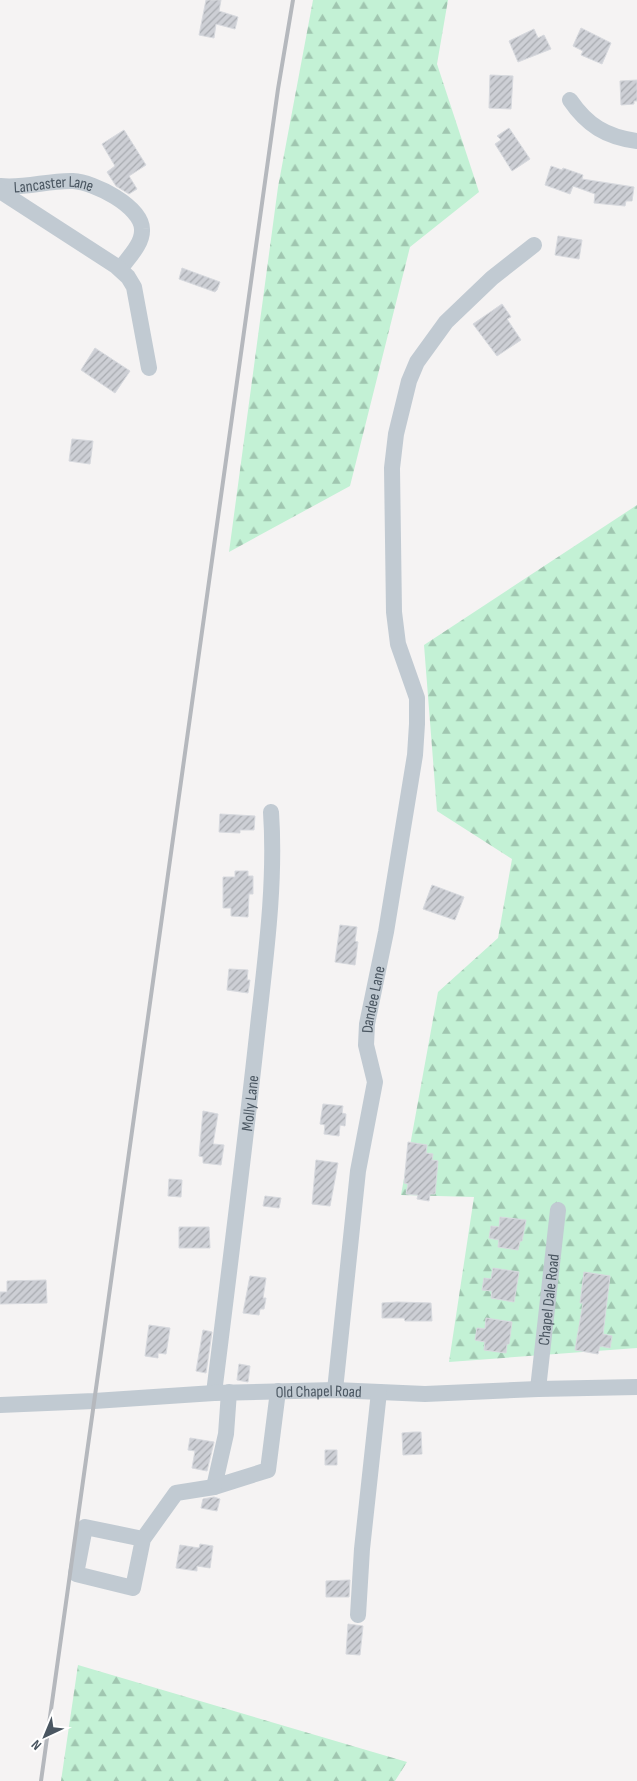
<svg xmlns="http://www.w3.org/2000/svg" width="637" height="1781" font-family="'Sofia Sans Condensed',sans-serif">
	<style>
		.forest { fill: url(#forest-firs) }
		.building { fill: url(#building-hatch); stroke: #d7d9de }
		.lines { fill: none; stroke-linecap: round; stroke-linejoin: round }
		.minor { stroke: #c1cad2; stroke-width: 16 }
		.rail { stroke: #b5b8bd; stroke-width: 4 }
		.labels { text-anchor: middle; stroke-width: 4; stroke-linejoin: round; paint-order: stroke }
		.street-label { font-size: 16px; fill: #4a5661; stroke: #fff }
	</style>
	<defs>
		<pattern id="forest-firs" width="22" height="20" patternUnits="userSpaceOnUse" patternTransform="scale(1.25)"><rect width="22" height="20" fill="#c3f1d5"/><path d="M5 1l3.5 6h-7zM16 11l3.5 6h-7z" fill="#a0c6b0"/></pattern>
		<pattern id="building-hatch" width="6" height="6" patternUnits="userSpaceOnUse" patternTransform="scale(1.25)"><rect width="6" height="6" fill="#cdcfd5"/><path d="M-1 1l2-2M0 6l6-6M5 7l2-2" fill="none" stroke="#a8abb0"/></pattern>
	</defs>
	<rect width="100%" height="100%" fill="#f5f3f3"/>
	<path class="forest" d="M313 0H448L437 64 479 192 410 247 350 486 229 552 278 187Z
		M637 505V1348L449 1362 474 1197 401 1195 438 992 498 938 512 859 437 811 424 645Z
		M78 1665 407 1762 395 1781H61Z"/>
	<path class="building" d="M206 0H221L219 11 238 17 235 29 216 24 214 38 199 35Z
		M581 28 611 43 602 64 581 55 583 51 573 46Z
		M534 29 538 38 544 35 551 49 518 62 509 41Z
		M490 75 513 76 511 109 489 108Z
		M637 80V101H634V104L621 105 620 81Z
		M509 128 530 159 512 171 495 144 501 140 497 136Z
		M124 130 146 165 129 176 137 189 129 194 116 186 107 172 115 166 102 144Z
		M551 166 562 170 563 168 583 175 582 179 634 187 632 201H626L625 206 594 203 595 194 573 186 570 194 545 185Z
		M558 236 582 240 579 259 555 255Z
		M182 268 220 282 217 290 215 292 179 279Z
		M502 304 511 317 507 319 521 340 497 356 473 324Z
		M95 348 130 371 115 393 81 370Z
		M72 439 93 441 90 464 69 461Z
		M220 814 255 816 254 830H240V833L219 832Z
		M235 871H248V876H253V894H249L248 917 231 916V908H223V877H235Z
		M432 885 464 897 455 920 423 909Z
		M340 925 357 927 355 941 358 942 355 965 335 962Z
		M229 969 248 970 247 980H250L248 993 227 990Z
		M323 1104 343 1106 342 1113 346 1114 345 1126 340 1125 339 1136 324 1134 325 1125 320 1124Z
		M203 1111 218 1114 213 1144 224 1145 221 1165 203 1163V1157L199 1156Z
		M408 1142 427 1145 426 1153 433 1154 432 1160 438 1161 435 1194H430L429 1201 417 1199 418 1195 406 1194 408 1184 404 1183Z
		M316 1160 338 1163 330 1206 312 1204Z
		M169 1179 182 1180 181 1197 168 1196Z
		M265 1196 281 1198 279 1208 263 1206Z
		M500 1217 526 1220 522 1241H520L518 1250 498 1247 499 1240 489 1238 491 1226 499 1227Z
		M179 1227H209L210 1248H179Z
		M493 1268 519 1272 514 1302 491 1298 492 1291 482 1290 484 1278 491 1279Z
		M584 1272 610 1276 603 1334 612 1336 610 1348 600 1346 598 1354 575 1350 583 1303H580Z
		M250 1276 266 1278 263 1298H266L264 1309H260L259 1315 243 1313Z
		M46 1280 47 1303 0 1304V1292H7V1281Z
		M397 1302 431 1303 432 1321H405L404 1318H382V1303Z
		M486 1318 512 1322 509 1344H507L506 1353 484 1350 485 1342 475 1340 477 1328 485 1329Z
		M149 1325 170 1328 166 1354 158 1353V1358L145 1356Z
		M203 1330 212 1332 206 1373 196 1371Z
		M239 1364 250 1366 248 1382 237 1380Z
		M414 1432H421L422 1454 403 1455 402 1433Z
		M190 1438 214 1442 207 1471 192 1468 195 1451 188 1450Z
		M325 1450H337V1465H325Z
		M214 1497 220 1499 217 1511 201 1508 203 1499Z
		M200 1544 213 1546 210 1568 197 1566V1571L176 1568 180 1545 199 1548Z
		M350 1580 349 1597H326V1581Z
		M348 1624 363 1626 360 1655 346 1654Z"/>
	<g class="lines">
		<g class="minor">
			<path d="M570 100C587 125 606 137 637 141"/>
			<path id="s1" d="M0 186C24 189 49 180 73 181 94 182 141 206 142 229 143 244 128 258 120 269"/>
			<path d="M0 191 116 266 128 277 134 287 149 368"/>
			<path id="s2" d="M538 1389 558 1210"/>
			<path id="s3" d="M335 1390 358 1171 375 1082 366 1045 367 1024 386 932 415 755 417 724V698L398 644 394 612 392 468 396 434 409 381 417 362 446 322 492 278 534 245"/>
			<path d="M229 1392 226 1434 214 1487 268 1470 278 1391"/>
			<path id="s4" d="M214 1393C229 1273 244 1154 257 1035 265 961 276 886 271 812"/>
			<path id="s5" d="M0 1405 94 1401 214 1393 335 1390 425 1394 538 1389 637 1387"/>
			<path d="M143 1539 85 1527 76 1574 133 1588 143 1539 176 1493 214 1487"/>
			<path d="M358 1615 362 1549 379 1392"/>
		</g>
		<path class="rail" d="M41 1781 278 89 293 0"/>
	</g>
	<g class="labels">
		<g class="street-label">
			<text dy="6" stroke="none"><textPath href="#s1" startOffset="54">Lancaster Lane</textPath></text>
			<text dy="6" stroke="none"><textPath href="#s3" startOffset="395">Dandee Lane</textPath></text>
			<text dy="6" stroke="none"><textPath href="#s4" startOffset="292">Molly Lane</textPath></text>
			<text dy="6" stroke="none"><textPath href="#s2" startOffset="90">Chapel Dale Road</textPath></text>
			<text dy="6" stroke="none"><textPath href="#s5" startOffset="319">Old Chapel Road</textPath></text>
		</g>
	</g>
	<g transform="translate(45 1736) rotate(224)" stroke="#ffffff" stroke-width="4" paint-order="stroke">
	<path d="M0-4L9 19L0 12L-9 19Z" fill="#4a5661"/>
	<text y="-8" font-size="14" font-weight="bold" text-anchor="middle" fill="#4a5661">N</text>
	</g>
</svg>
